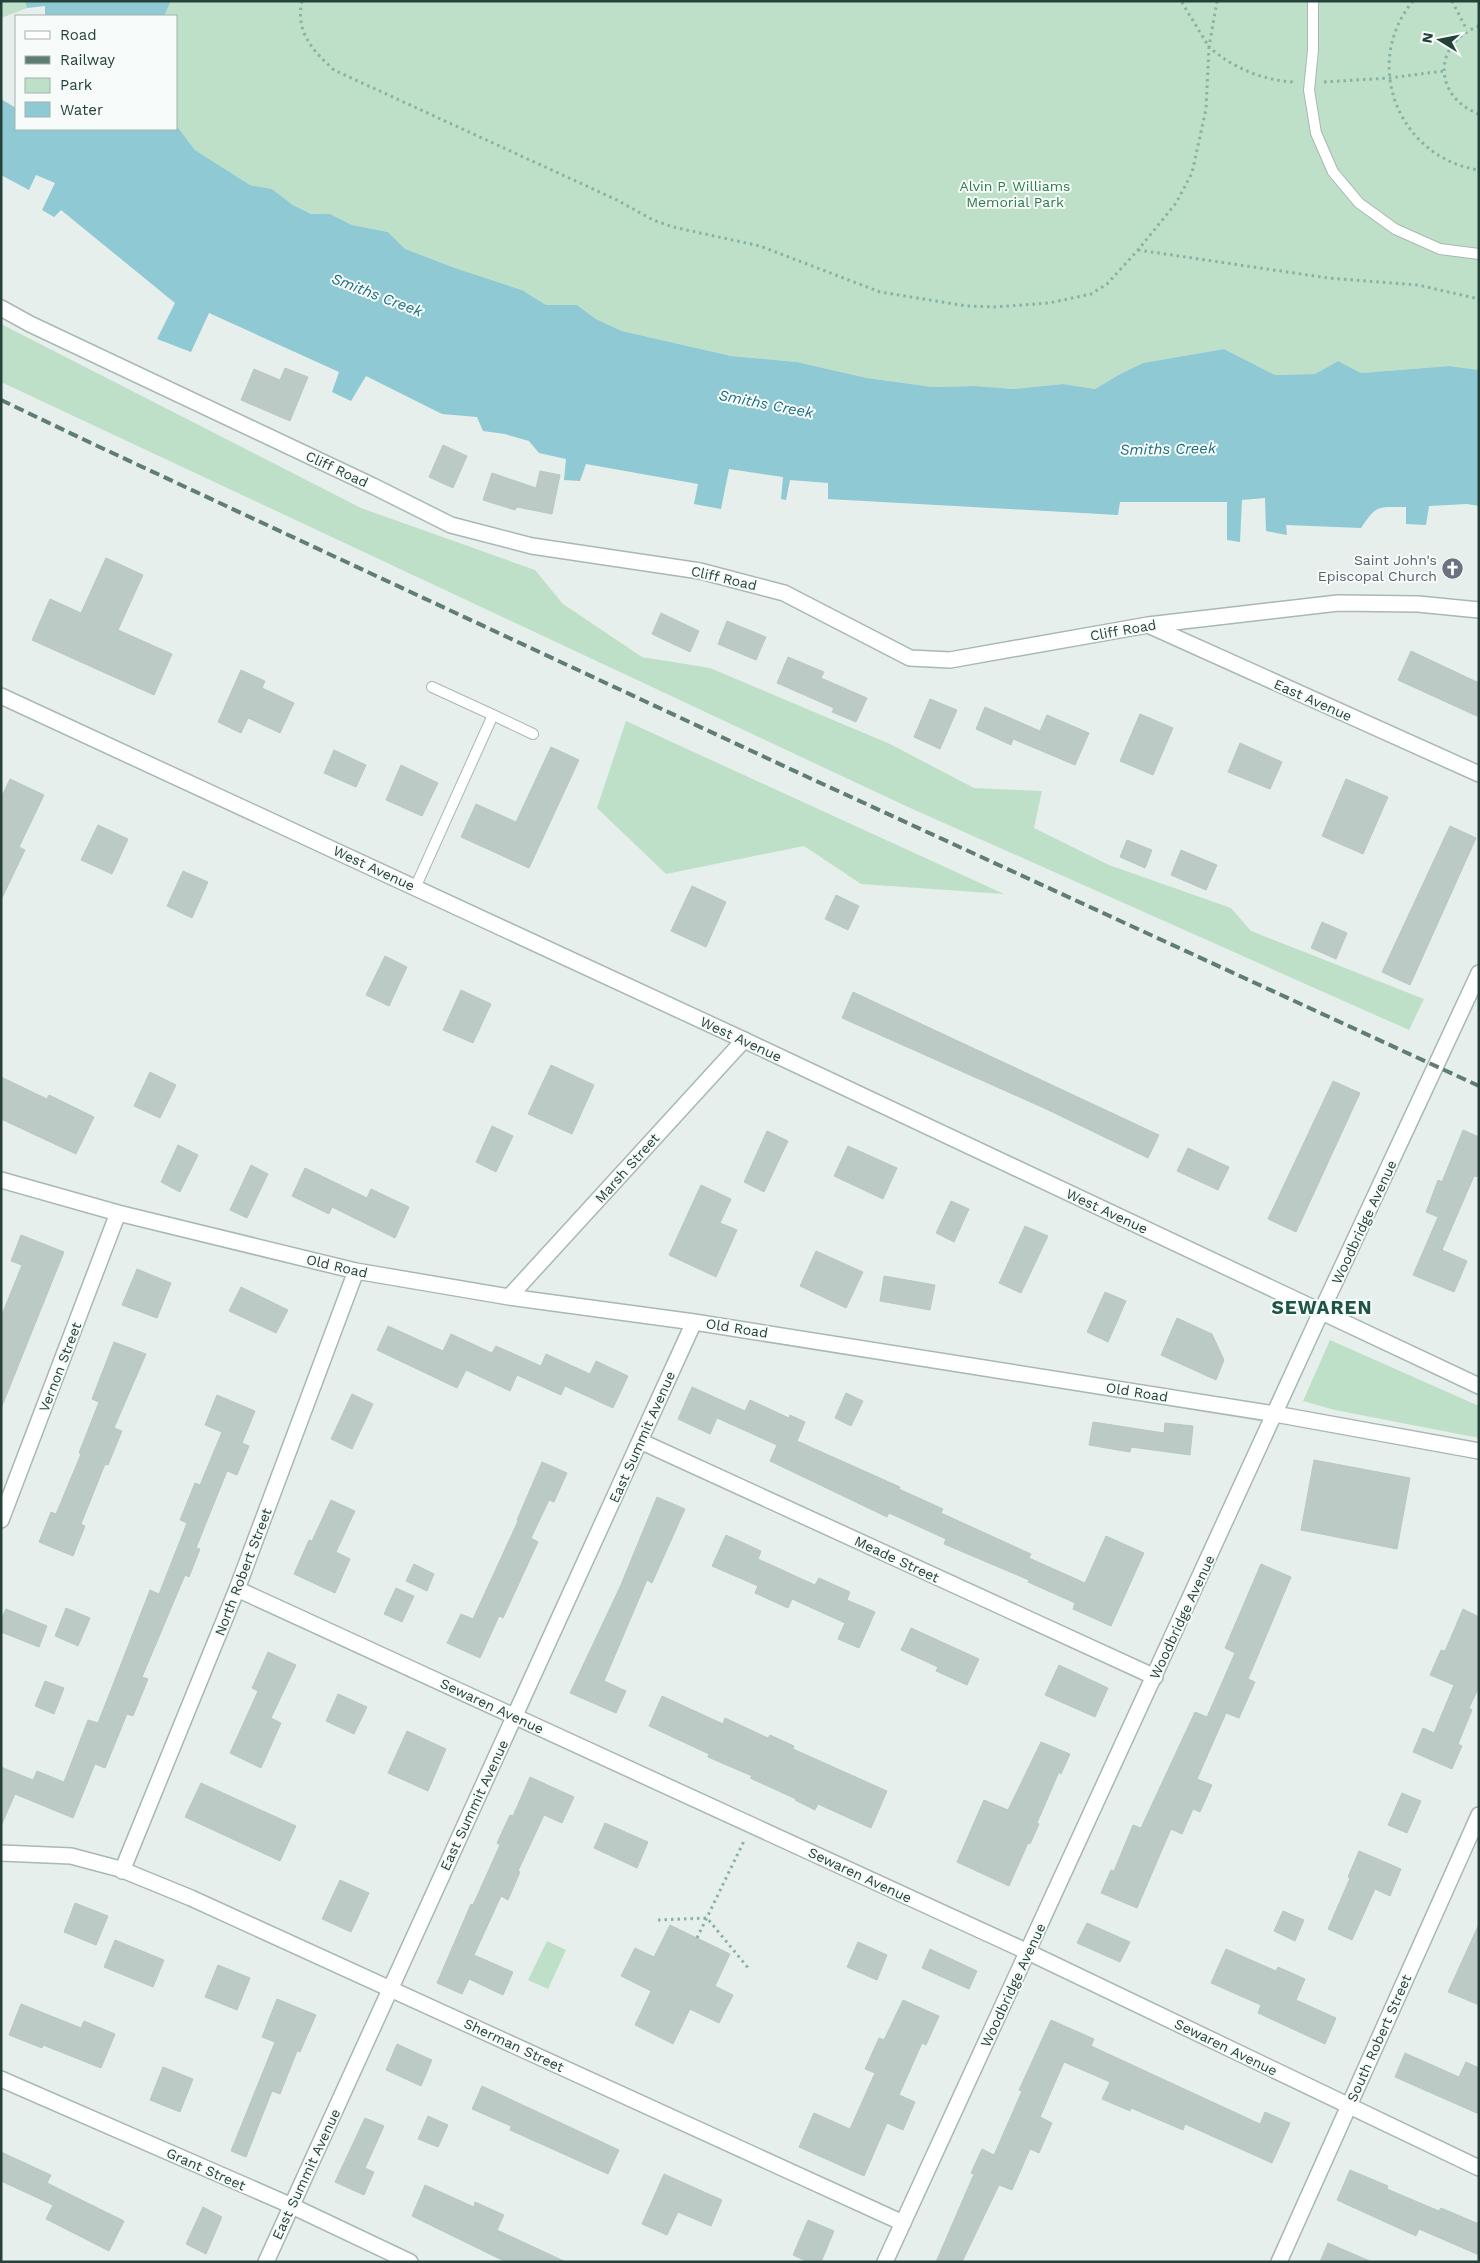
<svg xmlns="http://www.w3.org/2000/svg" width="1480" height="2263" font-family="'Work Sans',sans-serif">
	<style>
		.green { fill: #bfe0c8 }
		.water { fill: #8ec9d4 }
		.building { fill: #bbcac4; stroke: #b8c9c2 }
		.lines { fill: none; stroke-linecap: round; stroke-linejoin: round }
		.service-casing { stroke: #a8b8b2; stroke-width: 12 }
		.minor-casing { stroke: #a8b8b2; stroke-width: 18 }
		.tertiary-casing { stroke: #a8b8b2; stroke-width: 18 }
		.path { stroke: #86b3a5; stroke-width: 3; stroke-dasharray: 2.5 4; stroke-linecap: butt }
		.service { stroke: #fff; stroke-width: 10 }
		.minor { stroke: #fff; stroke-width: 15 }
		.tertiary { stroke: #fff; stroke-width: 15 }
		.rail { stroke: #5f7d75; stroke-width: 4; stroke-dasharray: 10 5; stroke-linecap: butt }
		.labels { text-anchor: middle; stroke-width: 4; stroke-linejoin: round; paint-order: stroke }
		.park-label { font-size: 14px; fill: #2d7a4b; stroke: #f7fbf9 }
		.street-label { font-size: 14px; fill: #24423a; stroke: #f7fbf9 }
		.worship-label { font-size: 14px; fill: #5b616d; stroke: #f7fbf9; text-anchor: end }
		.water-label { font-size: 15px; font-style: italic; fill: #1c6f80; stroke: #f7fbf9 }
		.district-label { font-size: 19px; font-weight: bold; letter-spacing: 1px; fill: #1f5548; stroke: #f7fbf9 }
	</style>
	<rect width="100%" height="100%" fill="#e6efeb"/>
	<path class="green" d="M1 1H25L27 8 1 18Z
		M171 1H1479V370L1449 366 1361 373 1338 361 1315 374 1275 375 1224 349 1143 363 1122 373 1095 389 1063 384 1014 389 975 386 933 387 867 378 797 362 731 356 622 331 596 319 577 305H546L522 290 455 268 404 249 388 232 352 225 330 214H313L293 205 272 189 250 185 195 150 176 125V16H164Z
		M1 324 361 508 535 570 563 604 642 657 710 668 890 744 974 788 1042 791 1034 828 1109 865 1231 908 1251 931 1424 999 1409 1030 908 807 1 382Z
		M626 721 1004 894 861 884 804 846 666 874 597 808Z
		M1330 1340 1479 1406V1438L1335 1410 1303 1401Z
		M547 1941 566 1950 548 1989 528 1980Z"/>
	<path class="water" d="M25 1H171L164 16H45V6L27 8Z
		M1 99 16 108V129H176V125L195 150 250 185 272 189 293 205 312 214H330L352 225 388 232 405 249 455 268 522 290 546 305H577L596 319 622 331 731 356 797 362 867 378 933 387 975 386 1014 389 1063 384 1095 389 1122 373 1143 363 1224 349 1275 375 1315 374 1338 361 1361 373 1449 366 1479 370V506L1467 504 1429 506 1426 525 1406 524V507C1378 507 1377 504 1361 528L1286 525 1287 535 1266 531 1265 498 1242 500 1240 542 1227 540V502H1120L1118 515 828 499V483L790 480 786 500 781 499 783 477 729 469 721 509 694 504 698 484 586 464 580 481 564 480 566 459 539 453 529 441 505 434 483 431 477 417 442 414 366 376 351 401 332 392 339 372 209 313 191 352 157 339 175 303 61 210 54 217 42 210 55 183 36 175 29 190 1 175Z"/>
	<path class="building" d="M285 368 308 377 290 421 241 400 254 369 280 380Z
		M443 445 467 456 453 488 429 477Z
		M540 471 560 475 552 514 517 507 515 510 483 500 492 473 536 488Z
		M106 558 143 575 118 630 172 654 154 695 32 640 50 599 81 613Z
		M661 613 699 631 690 652 652 634Z
		M727 621 766 637 756 660 718 644Z
		M1411 651 1479 683V717L1398 680Z
		M788 657 824 672 821 678 867 698 856 722 832 712 834 708 777 683Z
		M241 670 265 681 262 688 294 703 280 733 248 718 241 733 218 722Z
		M930 699 957 710 940 749 914 737Z
		M985 707 1040 731 1047 715 1089 733 1075 765 1013 739 1011 745 976 729Z
		M1140 714 1173 728 1153 775 1120 761Z
		M1240 743 1282 762 1270 789 1228 772Z
		M551 747 579 760 529 868 461 837 476 804 516 822Z
		M334 750 366 765 356 787 324 773Z
		M401 765 438 783 422 816 386 800Z
		M10 779 44 795 19 847 25 850 1 900V798Z
		M1346 779 1388 797 1363 854 1322 836Z
		M98 825 128 839 112 874 81 860Z
		M1450 826 1476 838 1410 985 1382 972Z
		M1127 840 1152 850 1145 868 1120 857Z
		M1181 850 1217 865 1206 890 1171 875Z
		M183 871 208 882 192 918 167 906Z
		M692 886 726 902 706 947 671 931Z
		M836 895 859 906 848 930 825 919Z
		M1322 922 1347 933 1336 959 1311 948Z
		M385 956 407 967 389 1006 366 995Z
		M461 990 491 1004 473 1043 443 1030Z
		M853 992 1159 1135 1148 1158 1044 1108 842 1018Z
		M551 1065 594 1085 572 1134 528 1114Z
		M150 1072 176 1085 160 1118 134 1106Z
		M1 1077 47 1099 49 1095 94 1117 76 1154 1 1119Z
		M1333 1081 1360 1093 1296 1232 1268 1219Z
		M492 1126 513 1136 496 1172 476 1162Z
		M1463 1130 1479 1137V1177L1474 1176 1442 1250 1467 1261 1454 1292 1413 1275 1438 1217 1426 1212 1438 1180 1442 1182Z
		M767 1131 788 1141 764 1192 744 1182Z
		M178 1145 198 1155 180 1192 161 1182Z
		M848 1146 897 1168 883 1199 834 1176Z
		M1188 1148 1229 1167 1218 1190 1177 1171Z
		M251 1165 268 1174 247 1218 230 1210Z
		M305 1168 367 1198 371 1189 409 1207 395 1238 332 1207 329 1214 292 1196Z
		M701 1185 731 1199 720 1223 737 1230 716 1277 669 1255Z
		M951 1201 969 1209 954 1242 936 1233Z
		M1025 1226 1048 1236 1021 1293 999 1283Z
		M21 1235 64 1252 2 1406 1 1317 22 1265 11 1261Z
		M816 1251 863 1272 846 1308 800 1286Z
		M137 1269 171 1283 157 1318 122 1305Z
		M884 1276 935 1285 930 1310 880 1301Z
		M241 1287 288 1310 276 1333 229 1311Z
		M1105 1292 1126 1301 1108 1342 1087 1332Z
		M1177 1318 1212 1334 1224 1360 1216 1380 1161 1355Z
		M388 1326 443 1351 451 1334 492 1353 496 1346 541 1366 546 1354 590 1374 596 1361 628 1376 613 1408 565 1386 561 1395 517 1375 510 1391 466 1370 457 1388 377 1350Z
		M114 1342 146 1354 114 1428 122 1431 108 1465 105 1464 81 1524 85 1526 73 1556 39 1542 51 1512 56 1514 81 1454 79 1453 99 1402 92 1399Z
		M692 1387 745 1411 750 1400 789 1418 790 1415 805 1422 797 1441 900 1487 899 1489 943 1509 941 1513 1031 1554 1029 1558 1085 1583 1106 1536 1144 1553 1111 1626 1073 1609 1075 1603 1028 1582 1029 1580 944 1544 946 1539 889 1513 887 1517 770 1461 777 1445 717 1418 710 1434 678 1419Z
		M846 1393 863 1401 851 1426 835 1418Z
		M352 1394 373 1404 352 1449 331 1439Z
		M217 1395 255 1411 242 1443 249 1446 237 1475 227 1471 196 1548 200 1549 189 1577 185 1575 142 1677 148 1679 133 1716 127 1714 105 1768 95 1764 73 1818 15 1794 1 1826V1767L33 1780 37 1771 64 1782 88 1720 98 1723 150 1590 159 1594 187 1523 180 1520 195 1483 200 1485 222 1432 205 1425Z
		M1093 1422 1164 1433 1165 1423 1193 1426 1190 1455 1131 1447 1130 1452 1089 1445Z
		M1314 1460 1410 1478 1397 1549 1301 1530Z
		M542 1462 567 1473 554 1502 549 1500 531 1538 538 1542 503 1618 499 1616 480 1658 447 1643 461 1614 473 1619 518 1521 517 1520Z
		M657 1497 685 1509 652 1583 647 1580 604 1681 626 1691 616 1713 570 1693 620 1587Z
		M331 1500 355 1511 336 1552 350 1559 335 1593 294 1574 309 1540 312 1541Z
		M726 1535 761 1551 758 1559 815 1585 819 1578 850 1592 847 1600 875 1612 859 1648 838 1639 845 1623 792 1599 788 1608 755 1593 758 1586 712 1566Z
		M414 1564 434 1574 427 1591 406 1581Z
		M1261 1564 1291 1577 1248 1679 1255 1682 1239 1718 1226 1713 1197 1779 1212 1785 1200 1812 1193 1809 1182 1834 1171 1829 1137 1908 1101 1893 1111 1870 1114 1871 1133 1825 1141 1828 1195 1712 1207 1717 1235 1653 1225 1648Z
		M396 1588 414 1596 402 1622 384 1614Z
		M66 1608 90 1618 78 1646 55 1636Z
		M6 1609 47 1626 39 1647 1 1632V1620Z
		M1463 1609 1479 1617V1687L1469 1708 1472 1710 1458 1744 1462 1746 1452 1769 1413 1752 1423 1728 1434 1733 1454 1685 1430 1675 1441 1650 1445 1651Z
		M911 1628 979 1659 967 1685 936 1671 938 1667 901 1650Z
		M268 1652 296 1665 271 1718 281 1723 261 1768 230 1753 258 1691 252 1688Z
		M1059 1665 1108 1688 1095 1717 1045 1695Z
		M45 1681 64 1688 54 1714 35 1706Z
		M338 1694 367 1707 354 1734 326 1721Z
		M662 1696 723 1724 725 1718 768 1738 770 1735 794 1746 793 1749 887 1791 871 1828 818 1804 815 1810 795 1800 796 1799 750 1778 752 1776 708 1757 709 1754 649 1726Z
		M407 1731 446 1749 428 1791 388 1773Z
		M1041 1742 1070 1754 1061 1774 1059 1772 1037 1823 1039 1824 1030 1844 1028 1843 1009 1886 957 1862 984 1800 1008 1810Z
		M530 1777 574 1797 562 1823 544 1815 518 1871 520 1872 508 1900 501 1896 474 1955 513 1972 503 1995 469 1979 462 1994 437 1983 471 1904 473 1905 500 1845 497 1843 510 1815 513 1816Z
		M201 1783 296 1826 280 1861 185 1817Z
		M1402 1793 1421 1801 1407 1833 1388 1825Z
		M605 1823 648 1842 637 1868 594 1848Z
		M1359 1851 1401 1869 1390 1896 1375 1889 1352 1940 1328 1929 1350 1878 1348 1877Z
		M340 1880 369 1893 351 1932 322 1919Z
		M75 1903 108 1916 96 1945 64 1932Z
		M1283 1911 1304 1920 1295 1941 1274 1931Z
		M1087 1923 1130 1942 1120 1962 1077 1943Z
		M1479 1924V2005L1448 1992Z
		M670 1925 730 1954 715 1986 733 1995 719 2023 690 2009 673 2044 635 2025 651 1991 621 1976 635 1948 654 1957Z
		M115 1940 164 1960 153 1987 104 1967Z
		M858 1942 887 1955 877 1980 847 1967Z
		M930 1949 977 1971 969 1989 922 1968Z
		M1226 1949 1276 1971 1278 1967 1305 1979 1296 2000 1336 2018 1325 2044 1258 2013 1261 2005 1211 1983Z
		M218 1965 250 1978 237 2010 205 1997Z
		M277 1999 316 2015 300 2052 297 2051 280 2094 272 2091 246 2157 231 2151 275 2042 262 2037Z
		M903 2000 939 2016 926 2045 922 2043 899 2095 915 2102 903 2130 887 2123 864 2176 799 2147 814 2113 850 2129 875 2073 865 2069 879 2038 884 2040Z
		M21 2004 81 2028 84 2021 115 2034 101 2068 43 2045 42 2048 9 2035Z
		M1051 2020 1094 2039 1091 2046 1260 2124 1265 2112 1290 2123 1272 2163 1185 2124 1183 2130 1131 2108 1130 2111 1102 2099 1110 2082 1064 2062 1040 2117 1052 2123 1039 2153 1030 2149 1012 2190 999 2185 962 2262H936L974 2174 971 2173 982 2149 994 2155 1022 2091 1019 2090Z
		M397 2044 432 2060 421 2086 386 2070Z
		M1405 2053 1459 2077 1466 2062 1479 2068V2114L1395 2077Z
		M163 2067 193 2079 180 2112 150 2100Z
		M482 2086 619 2150 608 2174 510 2130 511 2126 472 2109Z
		M428 2116 448 2125 438 2147 418 2139Z
		M365 2118 384 2126 365 2168 374 2172 364 2195 335 2182Z
		M1 2152 51 2175 47 2183 124 2221 109 2251 46 2219 53 2205 1 2181Z
		M1350 2170 1388 2186 1387 2189 1439 2211 1441 2208 1479 2224V2255L1419 2229 1416 2236 1337 2200Z
		M664 2174 722 2200 711 2226 678 2212 667 2235 642 2224Z
		M425 2185 474 2207 475 2202 504 2215 497 2230 566 2262H506L412 2216Z
		M203 2207 222 2217 206 2254 186 2244Z
		M808 2220 834 2231 821 2262H808L793 2255Z
		M1328 2243 1372 2262H1320Z"/>
	<g class="lines">
		<defs>
			<path id="service" d="M1313 1V50L1309 90 1316 133 1333 172 1359 203 1395 229 1440 249 1479 254
				M493 715 533 734
				M415 888 493 715 432 687"/>
			<path id="minor" d="M1 308 30 324 373 486 451 525 532 546 700 571 784 593 910 658 950 660 1148 625 1338 603 1418 604 1479 610
				M1148 625 1479 774
				M1 1180 118 1213 356 1271 509 1297 694 1322 1275 1414 1479 1451
				M509 1297 744 1040
				M1321 1312 1479 973
				M640 1441 1155 1677
				M1 1520 118 1213
				M237 1589 1028 1952 1479 2168
				M1 1853 71 1856 120 1869 191 1898 903 2223
				M122 1871 237 1589 356 1271
				M1 2079 292 2206 410 2262
				M266 2262 694 1322
				M1279 2262 1479 1815"/>
			<path id="tertiary" d="M1 696 744 1040 1479 1386
				M885 2262 1321 1312"/>
		</defs>
		<use href="#service" class="service-casing"/>
		<use href="#minor" class="minor-casing"/>
		<use href="#tertiary" class="tertiary-casing"/>
		<path class="path" d="M302 1C295 32 313 51 334 70L617 200 653 220 673 227 760 246 880 292 967 306 994 307 1049 303 1091 294 1107 284 1138 250 1176 203 1192 173 1206 109 1209 47 1181 1
			M1217 1 1209 47C1233 68 1264 81 1295 82
			M1413 1C1361 64 1399 158 1479 170
			M1452 1 1467 30
			M1479 26C1432 43 1433 97 1479 114
			M1324 82 1389 78 1444 71
			M1138 250 1328 278 1418 285 1479 299
			M658 1920 707 1918 749 1969
			M697 1938 744 1841"/>
		<use href="#service" class="service"/>
		<use href="#minor" class="minor"/>
		<use href="#tertiary" class="tertiary"/>
		<path class="rail" d="M1 400 91 443 801 774 1479 1086"/>
	</g>
	<defs>
		<symbol id="church-disc" viewBox="-11 -11 22 22"><circle r="9.5" fill="#6b7280" stroke="#f7fbf9"/><path d="M-1.2-6h2.4v3.5h3.3v2.4h-3.3V6h-2.4V-.1h-3.3v-2.4h3.3Z" fill="#fff"/></symbol>
	</defs>
	<g fill-rule="evenodd">
		<use href="#church-disc" x="1440" y="556" width="25" height="25"/>
	</g>
	<g class="labels">
		<g class="park-label">
			<text x="1015" y="191">Alvin P. Williams<tspan x="1015" dy="16">Memorial Park</tspan></text>
		</g>
		<g class="street-label">
			<text transform="translate(337 469) rotate(25)" y="5">Cliff Road</text>
			<text transform="translate(724 578) rotate(13)" y="5">Cliff Road</text>
			<text transform="translate(1123 630) rotate(-10)" y="5">Cliff Road</text>
			<text transform="translate(1313 700) rotate(24)" y="5">East Avenue</text>
			<text transform="translate(374 868) rotate(25)" y="5">West Avenue</text>
			<text transform="translate(741 1039) rotate(25)" y="5">West Avenue</text>
			<text transform="translate(627 1168) rotate(-48)" y="5">Marsh Street</text>
			<text transform="translate(1107 1211) rotate(25)" y="5">West Avenue</text>
			<text transform="translate(1364 1222) rotate(-65)" y="5">Woodbridge Avenue</text>
			<text transform="translate(337 1266) rotate(13)" y="5">Old Road</text>
			<text transform="translate(737 1328) rotate(9)" y="5">Old Road</text>
			<text transform="translate(60 1367) rotate(-69)" y="5">Vernon Street</text>
			<text transform="translate(1137 1392) rotate(9)" y="5">Old Road</text>
			<text transform="translate(642 1437) rotate(-66)" y="5">East Summit Avenue</text>
			<text transform="translate(897 1559) rotate(25)" y="5">Meade Street</text>
			<text transform="translate(243 1572) rotate(-69)" y="5">North Robert Street</text>
			<text transform="translate(1182 1617) rotate(-65)" y="5">Woodbridge Avenue</text>
			<text transform="translate(492 1706) rotate(25)" y="5">Sewaren Avenue</text>
			<text transform="translate(474 1805) rotate(-65)" y="5">East Summit Avenue</text>
			<text transform="translate(860 1875) rotate(25)" y="5">Sewaren Avenue</text>
			<text transform="translate(1013 1985) rotate(-65)" y="5">Woodbridge Avenue</text>
			<text transform="translate(1379 2038) rotate(-66)" y="5">South Robert Street</text>
			<text transform="translate(514 2045) rotate(25)" y="5">Sherman Street</text>
			<text transform="translate(1226 2047) rotate(26)" y="5">Sewaren Avenue</text>
			<text transform="translate(206 2169) rotate(24)" y="5">Grant Street</text>
			<text transform="translate(306 2174) rotate(-65)" y="5">East Summit Avenue</text>
		</g>
		<g class="worship-label">
			<text x="1437" y="565">Saint John's<tspan x="1437" dy="16">Episcopal Church</tspan></text>
		</g>
		<g class="water-label">
			<text transform="translate(377 295) rotate(21)" y="5">Smiths Creek</text>
			<text transform="translate(766 404) rotate(11)" y="5">Smiths Creek</text>
			<text transform="translate(1168 449) rotate(-1)" y="5">Smiths Creek</text>
		</g>
		<g class="district-label">
			<text x="1322" y="1314">SEWAREN</text>
		</g>
	</g>
	<rect width="1480" height="2263" fill="none" stroke="#24423a" stroke-width="5"/>
	<rect x="15" y="15" width="162" height="115" fill="#f7fbf9" stroke="#a3b1ad"/>
	<rect x="25" y="31" width="25" height="8" fill="#ffffff" stroke="#a3b1ad"/>
	<text x="60" y="40" font-size="15" fill="#24423a">Road</text>
	<rect x="25" y="56" width="25" height="8" fill="#5f7d75" stroke="#a3b1ad"/>
	<text x="60" y="65" font-size="15" fill="#24423a">Railway</text>
	<rect x="25" y="78" width="25" height="15" fill="#bfe0c8" stroke="#a3b1ad"/>
	<text x="60" y="90" font-size="15" fill="#24423a">Park</text>
	<rect x="25" y="102" width="25" height="15" fill="#8ec9d4" stroke="#a3b1ad"/>
	<text x="60" y="115" font-size="15" fill="#24423a">Water</text>
	<g transform="translate(1440 40) rotate(280)" stroke="#f7fbf9" stroke-width="4" paint-order="stroke">
	<path d="M0-4L9 19L0 12L-9 19Z" fill="#24423a"/>
	<text y="-8" font-size="14" font-weight="bold" text-anchor="middle" fill="#24423a">N</text>
	</g>
</svg>
